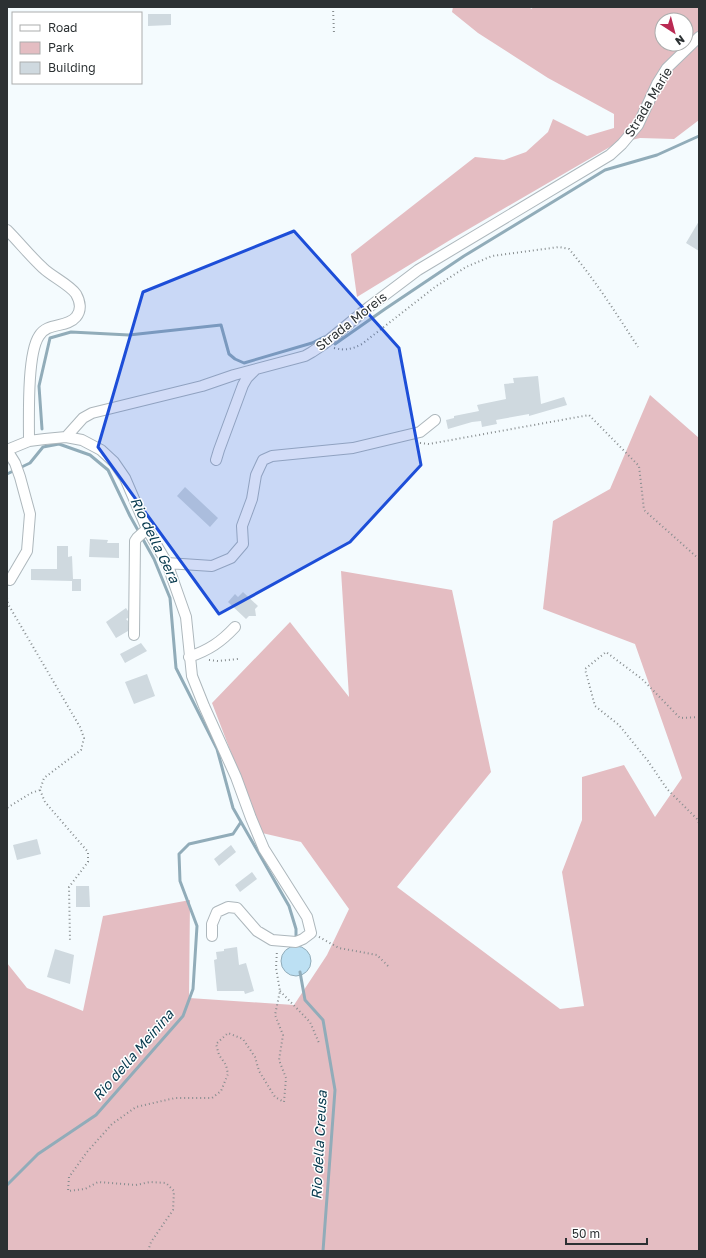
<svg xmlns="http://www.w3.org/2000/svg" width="706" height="1258" font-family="'Golos Text',sans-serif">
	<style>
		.green { fill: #e4bdc2; fill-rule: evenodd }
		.water { fill: #bce0f3; stroke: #91acb9 }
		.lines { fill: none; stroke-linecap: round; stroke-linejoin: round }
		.stream { stroke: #91acb9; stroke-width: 3 }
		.building { fill: #cfd9df }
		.minor-casing { stroke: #adb7bc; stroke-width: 12 }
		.path { stroke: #878d8f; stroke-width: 2; stroke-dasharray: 1 3; stroke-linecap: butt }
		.minor { stroke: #fff; stroke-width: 10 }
		.marked { fill: #1d4ed8; fill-opacity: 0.2; stroke: #1d4ed8; stroke-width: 3; stroke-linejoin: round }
		.labels { text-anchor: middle; stroke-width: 3; stroke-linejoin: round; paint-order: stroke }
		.street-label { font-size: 13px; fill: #2c3133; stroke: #fff }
		.water-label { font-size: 14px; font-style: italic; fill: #06394d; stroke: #fff }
	</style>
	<rect width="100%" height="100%" fill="#f4fbfe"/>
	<path class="green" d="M453 7H530L531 9 534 7H699V120L674 139 640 138 615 144 455 237 357 297 351 254 475 157 504 160 526 152 548 132 553 119 587 136 614 128V114L548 78 478 33 452 12ZM662 20H686V44H662Z
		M650 395 699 438V1251H7V963L27 988 83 1011 103 916 190 900 189 998 294 1005 327 955 349 909 301 842 262 833 212 703 290 622 349 697 341 571 452 590 491 772 397 887 560 1009 584 1006 562 872 582 820V777L624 765 655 817 682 778 635 644 543 609 553 521 610 489Z"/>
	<path class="water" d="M281 961a15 15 0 1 1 30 0a15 15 0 1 1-30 0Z"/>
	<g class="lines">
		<path class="stream" d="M335 344 385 309 464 256 605 170 657 155 699 136
			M42 429 39 386 50 338 71 332 129 335 221 325 229 354 235 359 244 363 312 343 324 337
			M7 474 30 463 43 447 59 444 90 455 108 470 130 516 154 559 170 598 176 668 217 749 233 808 289 906 296 929V940
			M300 972 305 1000 323 1020 335 1090 323 1251
			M7 1185 38 1154 96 1115 183 1016 193 989 197 926 180 881 179 854 189 844 233 834 241 822"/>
	</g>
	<path class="building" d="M148 14H171V25L148 26Z
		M699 221V251L686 243Z
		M538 376 541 404 564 397 567 405 529 416V414L496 420 497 424 482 427 481 421 472 422 448 429 446 420 454 418V416L479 411 477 405 506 399 504 384 514 383 513 378Z
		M185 487 218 518 210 527 177 496Z
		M90 539 108 540 107 543H119V558L89 557Z
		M57 546H68V557L72 556 73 579H81V591H72V581L31 580V569H57Z
		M243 592 258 606 255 609 256 616H249L246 619 228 602 235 594 238 597Z
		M126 608 128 611V618L126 619 128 621V631L116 638 106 622Z
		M141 643 147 651 125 663 120 654Z
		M147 674 155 696 134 704 125 682Z
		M37 839 41 854 17 860 13 845Z
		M231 845 236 852 219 866 214 859Z
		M252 872 257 879 240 892 235 885Z
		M76 886H89L90 907H76Z
		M237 947 239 965 246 963 254 991 245 994 244 991H217L214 960 217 959 216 952 224 951V949Z
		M55 949 74 955 70 984 47 977Z"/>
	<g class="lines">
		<defs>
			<path id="minor" d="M7 230C19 242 30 256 43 268 51 276 70 285 76 294 80 301 82 310 76 317 67 328 47 322 39 336 27 354 29 417 29 441
				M66 437 83 418 92 413 202 386 234 375 305 356 312 352 324 344 369 307 418 270 610 155 622 144 638 125 657 84 667 68 699 37
				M7 450 29 441 45 439 66 437 82 440 101 450 114 462 125 478 147 529 167 563 186 617 192 676 204 706 236 777 251 818 264 849 307 917 311 933 303 939 296 942 272 940 257 931 237 908 228 907 217 912 212 924V936
				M7 450 15 463 20 477 30 514 27 551 10 580
				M216 460 219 450 243 385 247 378 255 370
				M167 563 212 566 231 558 243 544 242 526 252 499 256 475 263 460 272 456 353 448 420 432 435 420
				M134 635 135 541 137 538 147 529
				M189 657C209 650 221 642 235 627"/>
		</defs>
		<use href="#minor" class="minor-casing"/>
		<path class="path" d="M333 7 334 34
			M334 348C346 351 352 349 362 344L435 287 466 267 492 256 559 247 569 249C595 280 616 313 638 347
			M420 443 429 444 589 415 639 466 644 510 699 559
			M7 598 8 604 80 727 84 738 81 750 44 778 40 790 31 793 7 808
			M209 660 218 661 238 659
			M699 717 680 718 642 679 606 652 585 669 595 706 619 725 648 761 667 789 697 819 699 823
			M40 790 45 802 88 852V862L69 887 70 941
			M319 937 339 948 377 955 389 967
			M280 991 310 1022 319 1043
			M148 1251 151 1242 173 1210 174 1191 166 1183 150 1182 136 1185 98 1182 85 1189 68 1191 69 1177 87 1152 112 1124 136 1107 175 1098H212L221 1091 228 1074 226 1065 219 1055 216 1044 228 1033 243 1039 255 1057 259 1071 275 1097 284 1102 286 1078 279 1060 283 1035 275 1015 280 991 276 968 277 950"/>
		<use href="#minor" class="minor"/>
	</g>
	<path class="marked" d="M294 231 399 348 421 465 350 542 219 614 98 447 143 292Z"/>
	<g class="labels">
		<g class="street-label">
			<text transform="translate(648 102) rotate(-59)" y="5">Strada Marie</text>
			<text transform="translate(351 321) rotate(-38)" y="5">Strada Moreis</text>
		</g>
		<g class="water-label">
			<text transform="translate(155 540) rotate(64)" y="5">Rio della Gera</text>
			<text transform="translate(133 1055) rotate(-49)" y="5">Rio della Meinina</text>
			<text transform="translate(319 1145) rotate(-87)" y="5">Rio della Creusa</text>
		</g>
	</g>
	<rect width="706" height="1258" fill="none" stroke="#2c3133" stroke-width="16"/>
	<rect x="12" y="12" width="130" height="72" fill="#ffffff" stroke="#abadad"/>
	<rect x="20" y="25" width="20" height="6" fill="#ffffff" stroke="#abadad"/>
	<text x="48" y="32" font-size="12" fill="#2c3133">Road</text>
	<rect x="20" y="42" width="20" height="12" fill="#e4bdc2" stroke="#abadad"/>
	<text x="48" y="52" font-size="12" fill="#2c3133">Park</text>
	<rect x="20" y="62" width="20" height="12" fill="#cfd9df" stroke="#abadad"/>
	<text x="48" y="72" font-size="12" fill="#2c3133">Building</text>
	<g transform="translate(674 32) rotate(144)"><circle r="19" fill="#ffffff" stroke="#abadad"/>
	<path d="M0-3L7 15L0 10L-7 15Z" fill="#ba2a53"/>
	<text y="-6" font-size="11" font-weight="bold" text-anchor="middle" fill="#2c3133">N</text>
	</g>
	<path d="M566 1238v6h81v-6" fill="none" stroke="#2c3133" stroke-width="2"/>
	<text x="572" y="1238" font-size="12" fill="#2c3133" stroke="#ffffff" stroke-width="3" paint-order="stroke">50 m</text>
</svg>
